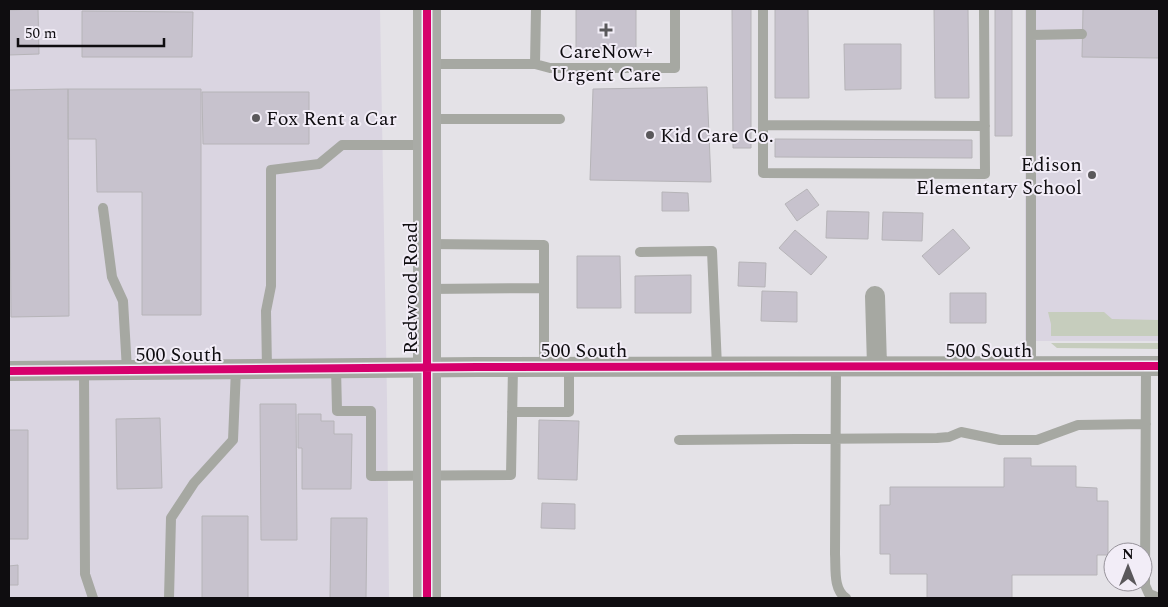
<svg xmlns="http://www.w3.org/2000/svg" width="1168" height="607" font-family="Spectral,serif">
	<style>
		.built { fill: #dad5e1 }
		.green { fill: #c6cdbd }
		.building { fill: #c7c2cd; stroke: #b6b4b8 }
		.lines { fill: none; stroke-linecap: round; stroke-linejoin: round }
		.service { stroke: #a6a8a2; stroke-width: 10 }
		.minor { stroke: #a6a8a2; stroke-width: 20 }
		.primary { stroke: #a9aba6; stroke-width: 28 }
		.cycleway-casing { stroke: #f2edf7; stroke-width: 11 }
		.cycleway { stroke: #d6006c; stroke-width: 8 }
		.poi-dot { fill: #5a585b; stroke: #f2edf7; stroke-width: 2 }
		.labels { text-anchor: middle; stroke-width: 4; stroke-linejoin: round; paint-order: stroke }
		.poi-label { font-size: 20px; fill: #0f0d10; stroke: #f2edf7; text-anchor: start }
		.street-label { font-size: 20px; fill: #0f0d10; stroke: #f2edf7 }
	</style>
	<rect width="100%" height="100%" fill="#e4e2e7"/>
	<path class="built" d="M9 9H380L387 399 389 598H9Z
		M1025 9H1159V341H1025Z"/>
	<path class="green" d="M1048 312H1104L1112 319 1159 320V336H1051V324Z
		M1051 343H1159V349L1057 348Z"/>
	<path class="building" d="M38 9 39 54 9 55V10Z
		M576 9H636V51H576Z
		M732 9H751V148H733Z
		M775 9H808L809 98H775Z
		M934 9H968L969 98H935Z
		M995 9H1012V136H995Z
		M1083 9H1159V58L1082 57Z
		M82 11 193 12 192 57H82Z
		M844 44H901V89L845 90Z
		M707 87 711 182 590 180 593 89Z
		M68 89H201V315H142V192H97L96 139H68Z
		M68 89 69 316 11 317 9 90Z
		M202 92H309V144H203Z
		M775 139 972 140V158L775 157Z
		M807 189 819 205 797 221 785 204Z
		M662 192 688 193 689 211H662Z
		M827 211 869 212 868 239 826 238Z
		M883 212 923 213 922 241 882 240Z
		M953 229 970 248 939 275 922 256Z
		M795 230 827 257 811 275 779 248Z
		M577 256H620L621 308H577Z
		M739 262 766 263 765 287 738 286Z
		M691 275V313H635V276Z
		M762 291 797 292V322L761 321Z
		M950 293H986V323H950Z
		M260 404H296L297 540H261Z
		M298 414H321V421H334V434H352L351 489H302V448H298Z
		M160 418 162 488 117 489 116 419Z
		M539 420 579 421 577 480 538 479Z
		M9 430H28V539H9Z
		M1004 458H1031V466H1076V487L1097 488V501H1108V555H1097V575H1012V598H927V574H890V554H880V505H890V487H1004Z
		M542 503 575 504V529L541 528Z
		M202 516H248V598H202Z
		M331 518H367L366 598H330Z
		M18 565V585H9V566Z"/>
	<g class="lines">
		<path class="service" d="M763 9V173L985 174 984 9
			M1031 9V366
			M1031 35 1082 34
			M428 64H535L536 9
			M535 64 550 68H675V9
			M427 119H560
			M763 125 985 126
			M103 208 112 277 123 301 127 370
			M427 244 544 245V367
			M640 252 712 251 717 367
			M427 289 544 288
			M1146 366 1145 585 1149 594 1159 598
			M836 367 835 554C836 568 833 590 846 598
			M336 368 337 411H371V476L511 475 513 367
			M267 369 266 311 271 286V170L319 164 342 145H426
			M84 370 85 574 93 598
			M512 412H569V367
			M679 440 937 438 949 437 961 432 1000 440H1037L1078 425 1146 424
			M169 598 171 518 194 483 233 440 236 369"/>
		<path class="minor" d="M875 296 877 366
			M9 371 477 367 1159 366"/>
		<path class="primary" d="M427 598V9"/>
		<defs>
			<path id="cycleway" d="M9 371 477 367 1159 366
				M427 598V9"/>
		</defs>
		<use href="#cycleway" class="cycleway-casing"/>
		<use href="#cycleway" class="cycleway"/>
	</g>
	<g class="poi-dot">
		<path d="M603.5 22.5h5v5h5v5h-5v5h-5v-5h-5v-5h5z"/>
		<circle cx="256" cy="118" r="5"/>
		<circle cx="650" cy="135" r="5"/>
		<circle cx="1092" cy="175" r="5"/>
	</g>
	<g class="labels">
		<g class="poi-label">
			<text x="606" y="58" text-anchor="middle">CareNow+<tspan x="606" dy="23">Urgent Care</tspan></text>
			<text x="266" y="125">Fox Rent a Car</text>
			<text x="660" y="142">Kid Care Co.</text>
			<text x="1082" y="171" text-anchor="end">Edison<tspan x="1082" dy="23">Elementary School</tspan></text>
		</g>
		<g class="street-label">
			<text transform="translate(410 288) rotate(-90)" y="7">Redwood Road</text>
			<text x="584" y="357">500 South</text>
			<text x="989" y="357">500 South</text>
			<text x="179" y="361">500 South</text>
		</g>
	</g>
	<rect width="1168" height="607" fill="none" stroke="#0f0d10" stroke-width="20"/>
	<g transform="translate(1128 567)"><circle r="24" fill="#f2edf7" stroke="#97939b"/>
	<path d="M0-4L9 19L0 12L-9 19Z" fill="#5a585b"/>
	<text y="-8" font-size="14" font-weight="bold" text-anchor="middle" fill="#0f0d10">N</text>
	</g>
	<path d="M18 38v8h146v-8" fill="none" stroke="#0f0d10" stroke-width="2.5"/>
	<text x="25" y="38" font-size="15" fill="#0f0d10" stroke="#f2edf7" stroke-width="4" paint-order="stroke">50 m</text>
</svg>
